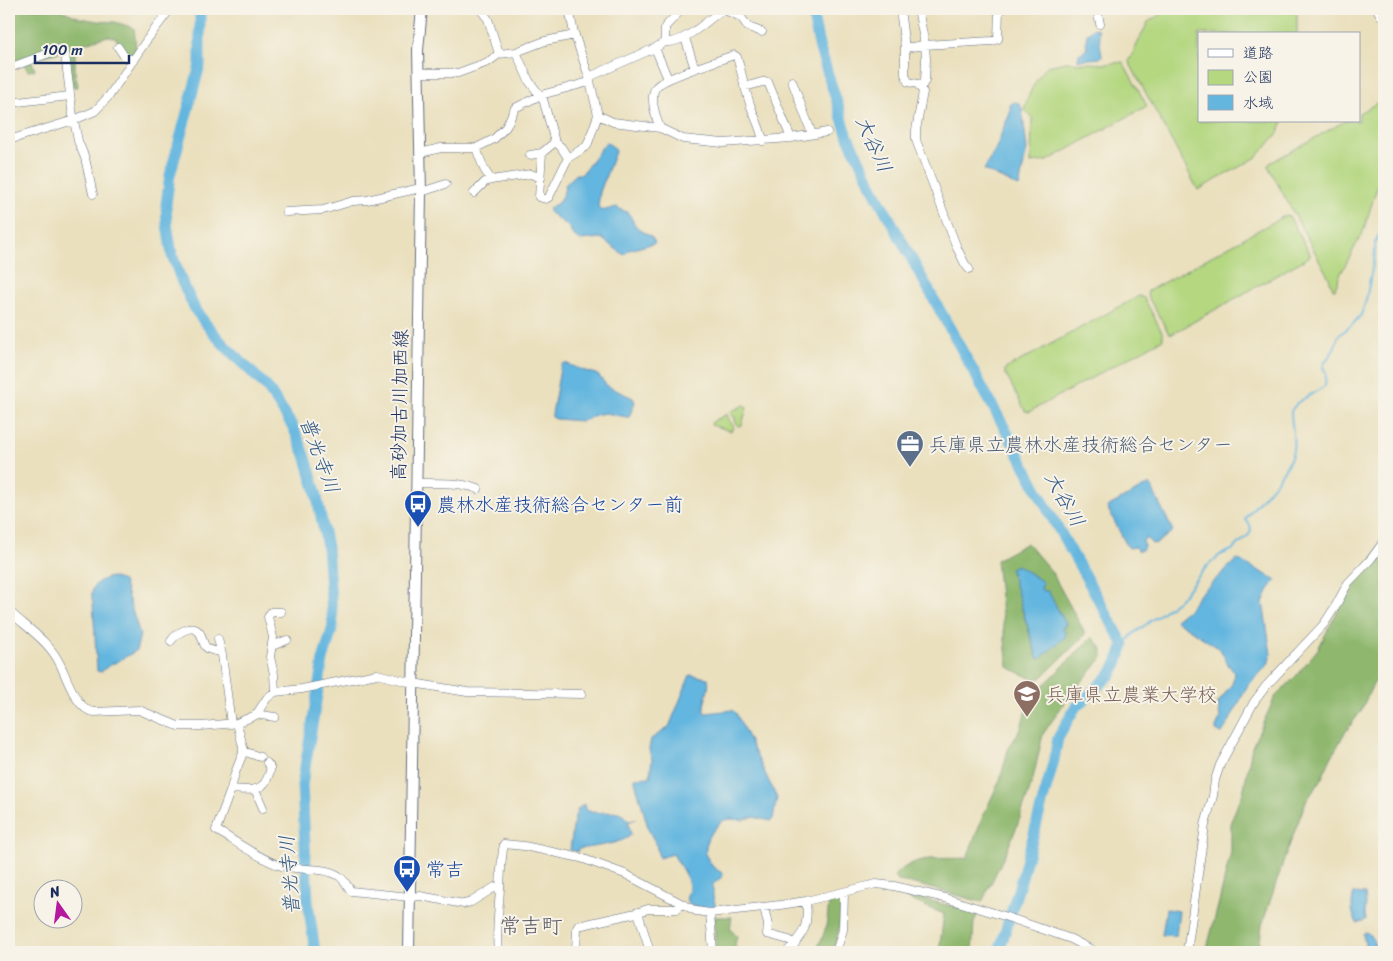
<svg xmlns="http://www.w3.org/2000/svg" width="1393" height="961" font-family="Sriracha,'Klee One',sans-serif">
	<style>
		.green { fill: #b4d780; stroke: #68836f }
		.forest { fill: #8fb86e; stroke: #557466; fill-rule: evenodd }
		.water { fill: #64b6df; stroke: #40729e }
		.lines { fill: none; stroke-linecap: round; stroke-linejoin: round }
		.stream { stroke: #64b6df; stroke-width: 2 }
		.river { stroke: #64b6df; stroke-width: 11 }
		.minor-casing { stroke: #636d80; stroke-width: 9 }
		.major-casing { stroke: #636d80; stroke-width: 12 }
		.minor { stroke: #fff; stroke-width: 8 }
		.major { stroke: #fff; stroke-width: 10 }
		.labels { text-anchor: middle; stroke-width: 4; stroke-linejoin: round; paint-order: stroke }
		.street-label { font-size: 19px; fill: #1b2f5e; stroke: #f7f3e8 }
		.service-label { font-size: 19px; fill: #4e5e75; stroke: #f7f3e8; text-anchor: start }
		.transit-label { font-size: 19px; fill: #164399; stroke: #f7f3e8; text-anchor: start }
		.education-label { font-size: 19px; fill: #785e54; stroke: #f7f3e8; text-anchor: start }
		.water-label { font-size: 20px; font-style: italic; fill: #315885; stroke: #f7f3e8 }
		.quarter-label { font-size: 21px; fill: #595762; stroke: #f7f3e8 }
	</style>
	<rect width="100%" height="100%" fill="#f7f3e8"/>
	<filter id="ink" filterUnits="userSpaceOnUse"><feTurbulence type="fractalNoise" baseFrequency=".02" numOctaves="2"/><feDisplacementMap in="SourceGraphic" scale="10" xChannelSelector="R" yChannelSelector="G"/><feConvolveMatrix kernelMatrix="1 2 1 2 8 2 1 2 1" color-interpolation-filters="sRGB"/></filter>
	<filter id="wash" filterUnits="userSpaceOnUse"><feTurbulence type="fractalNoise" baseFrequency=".0096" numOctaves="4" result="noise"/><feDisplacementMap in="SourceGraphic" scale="20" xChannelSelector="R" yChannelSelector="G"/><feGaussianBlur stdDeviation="1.12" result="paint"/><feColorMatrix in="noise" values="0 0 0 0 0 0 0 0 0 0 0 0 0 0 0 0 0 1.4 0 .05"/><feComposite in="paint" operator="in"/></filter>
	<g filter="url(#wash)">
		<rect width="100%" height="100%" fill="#eae0be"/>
		<path class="green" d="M1169 9H1295L1297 14V34H1199V121H1283L1278 133 1257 157 1198 190 1128 60 1130 59 1148 22Z
			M1065 62 1106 64 1123 62 1147 106 1047 161 1031 163 1032 117 1024 109C1030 90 1035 81 1047 66Z
			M1384 99V165L1363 232 1340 275 1335 289H1333L1329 278 1268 166 1270 163 1345 121H1359V113Z
			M1286 215 1289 216 1310 254 1309 257 1172 334 1168 332 1147 295 1148 291Z
			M1139 296 1144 298 1163 334V339L1029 412 1025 411 1005 373V369Z
			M744 405 747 407 742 425 738 426 735 421V417L731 415 730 412Z
			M727 414 729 420 734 427 731 431 711 425 712 422Z"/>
		<path class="forest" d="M9 9H59L80 18 98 21 115 22 134 28 136 49 132 57 124 55 116 38 108 36 75 46V73L78 86 77 87H73L66 51 31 59 35 70 28 71 23 62 9 67Z
			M1027 543 1051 571 1085 633 1084 636 1041 678 1032 679 1008 667 996 560ZM1011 568 1043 583 1041 589 1043 592H1048L1066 625 1062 628 1065 633 1064 637 1040 659 1037 657 1024 616Z
			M1384 544V670L1372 686 1361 711 1344 734 1331 758 1321 780 1306 801 1285 857 1262 925 1260 941V952H1206L1219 902 1231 852V820L1243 793 1252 747 1275 697 1296 676 1318 649 1351 585Z
			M1092 637 1101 647 1103 657 1067 699 1043 734 1032 783 1017 826 1008 848 982 902 911 883 898 881 894 876C917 853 938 860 967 858L983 816 1000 780 1008 750 1021 728 1032 687 1042 686 1047 682Z
			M905 894 978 913 974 922 972 952H939L944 914 906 898Z
			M835 898 841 901C840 920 840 934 832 952H814C827 933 827 923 829 900Z
			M714 917H732L730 929 737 936 735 945 737 952H716Z"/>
		<path class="water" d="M1095 28 1098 29 1102 56 1100 58 1078 60 1079 54 1087 49C1086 40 1084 32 1095 28Z
			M1014 102 1019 103 1022 109 1027 149 1019 187 984 170C988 162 992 155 996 148 1000 140 1001 132 1005 124 1008 118 1011 113 1010 105Z
			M606 142 616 149 600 192 598 206 601 211 617 207C620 210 624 210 628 213 632 217 633 224 637 227 644 234 652 234 655 243L629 250 624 255 601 238 580 240 573 235 569 227 549 212V208L558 203 564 192 565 185 576 174H582L596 155Z
			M565 363 588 372 596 374 599 376 607 386 633 398 635 402 629 417H627L605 413 595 415 586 420 581 421 556 419 552 417V414L560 369 562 364Z
			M1150 484 1173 531 1157 543 1152 544 1147 539H1144L1143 541 1144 546 1142 550 1138 551 1135 547 1129 548 1127 546 1107 507Z
			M1237 559 1276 580 1268 591 1263 602 1271 654 1268 665 1248 685 1229 722 1222 733 1216 731V728L1220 718 1218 703 1232 684 1235 673 1229 666 1220 649 1175 620 1189 609 1199 595Z
			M1017 565 1043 582 1041 588 1043 591H1048L1066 624 1062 628 1066 633 1065 637 1040 659 1037 657 1024 615 1010 568Z
			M111 577 123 581 140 635 136 651 107 667 101 672 97 671 93 603C89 588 96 580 111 577Z
			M690 675 708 678C711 690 703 700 704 712L706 713 733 710 736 713 777 798 773 819 771 821 753 817 743 820 731 819 724 820 719 824 708 837 705 854 713 867 722 873 723 876 713 884V896L716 908H714L696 907 687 902C685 896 689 893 689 887 690 880 677 861 673 854L659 858 656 844 649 831 635 781V778L650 777 652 758 650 754 649 749 651 739 669 727Z
			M584 804 585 809C597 818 619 805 628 820L636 819 628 822 631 835C623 844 590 847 578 849L577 852 570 850 574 819 578 809Z
			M1354 893 1365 894 1366 904 1365 913 1366 920 1357 923C1351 915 1351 903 1354 893Z
			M1166 909 1179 911 1176 936 1162 935Z
			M1365 932 1368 933C1373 938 1376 945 1376 952H1363L1365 944 1363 934Z"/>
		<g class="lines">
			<path class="stream" d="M1124 645 1133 634 1179 600 1206 567 1220 555 1232 550 1248 536 1251 530 1250 525 1245 519 1246 517C1259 501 1290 470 1293 450 1295 436 1291 424 1291 411L1297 403 1325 386 1326 373 1323 367 1325 362 1333 351 1339 335 1352 325 1361 315 1366 300 1375 253V242L1384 226"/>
			<path class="river" d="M200 9V65L170 175 166 204 167 224 172 255 182 282 196 311 206 324 224 345 267 387 293 427 305 455 316 492 327 547 333 626 323 660 302 785 308 902 315 952
				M813 9 814 22 820 49 848 137 876 194 1003 425 1049 512 1124 645 1117 663 1111 674 1075 708 1058 738 1054 760 1022 877 999 952"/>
		</g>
	</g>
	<g filter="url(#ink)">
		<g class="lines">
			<defs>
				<path id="minor" d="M480 9 488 19 499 54
					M790 9 821 10 842 9
					M900 9 905 48V74L908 82 918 84 923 92 916 130V140L957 248 965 264 969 269
					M918 9 925 45 926 59 925 81 921 87
					M1097 9 1100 24
					M1377 9 1381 16
					M719 12 727 11 741 17 748 27 762 32
					M685 38 695 69
					M665 42C683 44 706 22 719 12L720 9
					M118 47 124 56 133 61
					M655 48 668 79
					M905 48 924 45 992 41 998 39 999 9
					M516 52 529 81 543 99 555 142 561 147 568 158
					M9 68 60 49 65 54 72 110 78 141 85 158 93 194
					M418 73H458L488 62 499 54 516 52 545 41 575 35
					M589 77 655 48 665 42V27L682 9
					M792 81 812 134
					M744 86C753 87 760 80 768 82L791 138
					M9 103 70 96
					M598 115 613 122 660 128 683 139 723 143 791 138 827 132
					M660 128C656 118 649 97 656 87 663 78 720 60 734 55L737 57C742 74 745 90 751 107 755 118 761 129 763 141
					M9 140 74 120 95 111 109 96 146 41 170 9
					M555 142 542 153 539 197 546 199 549 197 568 158 587 146 598 115 589 77 574 33 569 9
					M476 148 484 169 491 180
					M420 153 441 148H476L494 139 506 127 515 108 541 95 589 82
					M530 155 542 153
					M421 192 446 184
					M474 193 485 182 491 180 531 174 541 178
					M286 212 323 210 353 201 367 200 421 188
					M416 483C435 483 460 482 478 489
					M9 611C27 628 49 641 60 664 67 678 77 711 94 712L139 710 178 726H201L237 723 256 715 267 698 275 692 302 689 377 674 413 683 467 692 582 694
					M218 639 222 655 231 724
					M171 641C176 634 191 623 199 632 203 636 202 643 206 647 210 651 216 651 221 652
					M272 646 287 640
					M275 692 274 674 270 657 273 637 268 617 271 612H281
					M258 713 261 715 275 717
					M237 723 243 747V753L235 773 231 789 216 830C235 841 257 857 278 865 295 871 325 866 339 876 344 879 347 886 351 891L410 897 420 896 464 904 471 902 495 887 499 888
					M243 751 260 757
					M231 789C249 790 263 794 269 774 271 769 271 767 267 763
					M255 789 263 808
					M764 907 768 925 767 934 789 940 795 944
					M638 912 650 952
					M710 913 713 952
					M498 952C496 935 498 919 499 902 501 882 500 863 504 844L524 846 581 858 625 874 696 911 710 913 780 905 806 901 876 884 894 886 945 898 1004 916 1071 939 1096 952
					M576 952 577 928 578 926 636 913 648 909H677L681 904
					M787 952C804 933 809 927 806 901
					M836 952 843 930 844 892
					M1187 952 1205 825 1213 796 1215 780 1220 765 1254 702 1266 686 1324 624 1335 607 1348 583 1371 559 1384 541"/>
				<path id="major" d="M409 952 421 192 418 50 422 9"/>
			</defs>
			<use href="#minor" class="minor-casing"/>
			<use href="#major" class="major-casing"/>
			<use href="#minor" class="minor"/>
			<use href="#major" class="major"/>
		</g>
	</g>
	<defs>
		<symbol id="office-pin" viewBox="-11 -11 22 30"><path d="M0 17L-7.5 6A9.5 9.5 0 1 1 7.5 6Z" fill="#5c6f8a" stroke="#f7f3e8"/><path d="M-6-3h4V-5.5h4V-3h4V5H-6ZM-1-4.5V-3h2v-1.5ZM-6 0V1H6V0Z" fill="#fff"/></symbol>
		<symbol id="bus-pin" viewBox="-11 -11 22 30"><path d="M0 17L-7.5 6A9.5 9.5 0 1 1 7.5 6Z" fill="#1a4fb4" stroke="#f7f3e8"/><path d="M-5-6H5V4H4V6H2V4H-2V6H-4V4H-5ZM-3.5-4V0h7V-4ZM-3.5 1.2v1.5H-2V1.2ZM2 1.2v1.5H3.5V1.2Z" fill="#fff"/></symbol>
		<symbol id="university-pin" viewBox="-11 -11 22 30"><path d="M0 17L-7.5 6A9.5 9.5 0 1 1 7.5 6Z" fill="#8d6e63" stroke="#f7f3e8"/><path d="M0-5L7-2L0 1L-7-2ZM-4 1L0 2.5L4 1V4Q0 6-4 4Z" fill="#fff"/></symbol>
	</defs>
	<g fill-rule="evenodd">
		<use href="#office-pin" x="894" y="428" width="32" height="43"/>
		<use href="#bus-pin" x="402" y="488" width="32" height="43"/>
		<use href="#university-pin" x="1011" y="678" width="32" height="43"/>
		<use href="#bus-pin" x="391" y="853" width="32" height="43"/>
	</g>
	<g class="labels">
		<g class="street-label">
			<text transform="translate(399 405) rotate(-89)" y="7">高砂加古川加西線</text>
		</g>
		<g class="service-label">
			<text x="929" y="451">兵庫県立農林水産技術総合センター</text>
		</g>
		<g class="transit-label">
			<text x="437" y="511">農林水産技術総合センター前</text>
			<text x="426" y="876">常吉</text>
		</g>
		<g class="education-label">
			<text x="1046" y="701">兵庫県立農業大学校</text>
		</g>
		<g class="water-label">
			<text transform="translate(874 144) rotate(66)" y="7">大谷川</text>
			<text transform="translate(320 455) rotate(70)" y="7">普光寺川</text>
			<text transform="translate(1065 499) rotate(61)" y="7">大谷川</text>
			<text transform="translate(289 875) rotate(-94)" y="7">普光寺川</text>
		</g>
		<g class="quarter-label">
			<text x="531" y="933">常吉町</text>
		</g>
	</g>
	<rect width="1393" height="961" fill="none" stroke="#f7f3e8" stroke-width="30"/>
	<rect x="1198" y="32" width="162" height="90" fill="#f7f3e8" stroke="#9fa5b1"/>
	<rect x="1208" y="49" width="25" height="8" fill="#ffffff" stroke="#9fa5b1"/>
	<text x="1243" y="58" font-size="15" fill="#1b2f5e">道路</text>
	<rect x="1208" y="70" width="25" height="15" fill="#b4d780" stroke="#9fa5b1"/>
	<text x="1243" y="82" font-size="15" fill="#1b2f5e">公園</text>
	<rect x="1208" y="95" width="25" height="15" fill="#64b6df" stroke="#9fa5b1"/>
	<text x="1243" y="108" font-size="15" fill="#1b2f5e">水域</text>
	<g transform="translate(58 904) rotate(346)"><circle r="24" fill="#f7f3e8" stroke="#9fa5b1"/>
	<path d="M0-4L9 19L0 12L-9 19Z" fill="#b5179e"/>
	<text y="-8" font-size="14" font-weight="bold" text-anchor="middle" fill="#1b2f5e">N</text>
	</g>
	<path d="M35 55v8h94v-8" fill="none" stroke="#1b2f5e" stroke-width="2.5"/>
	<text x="42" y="55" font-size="15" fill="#1b2f5e" stroke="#f7f3e8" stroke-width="4" paint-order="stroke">100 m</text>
</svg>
